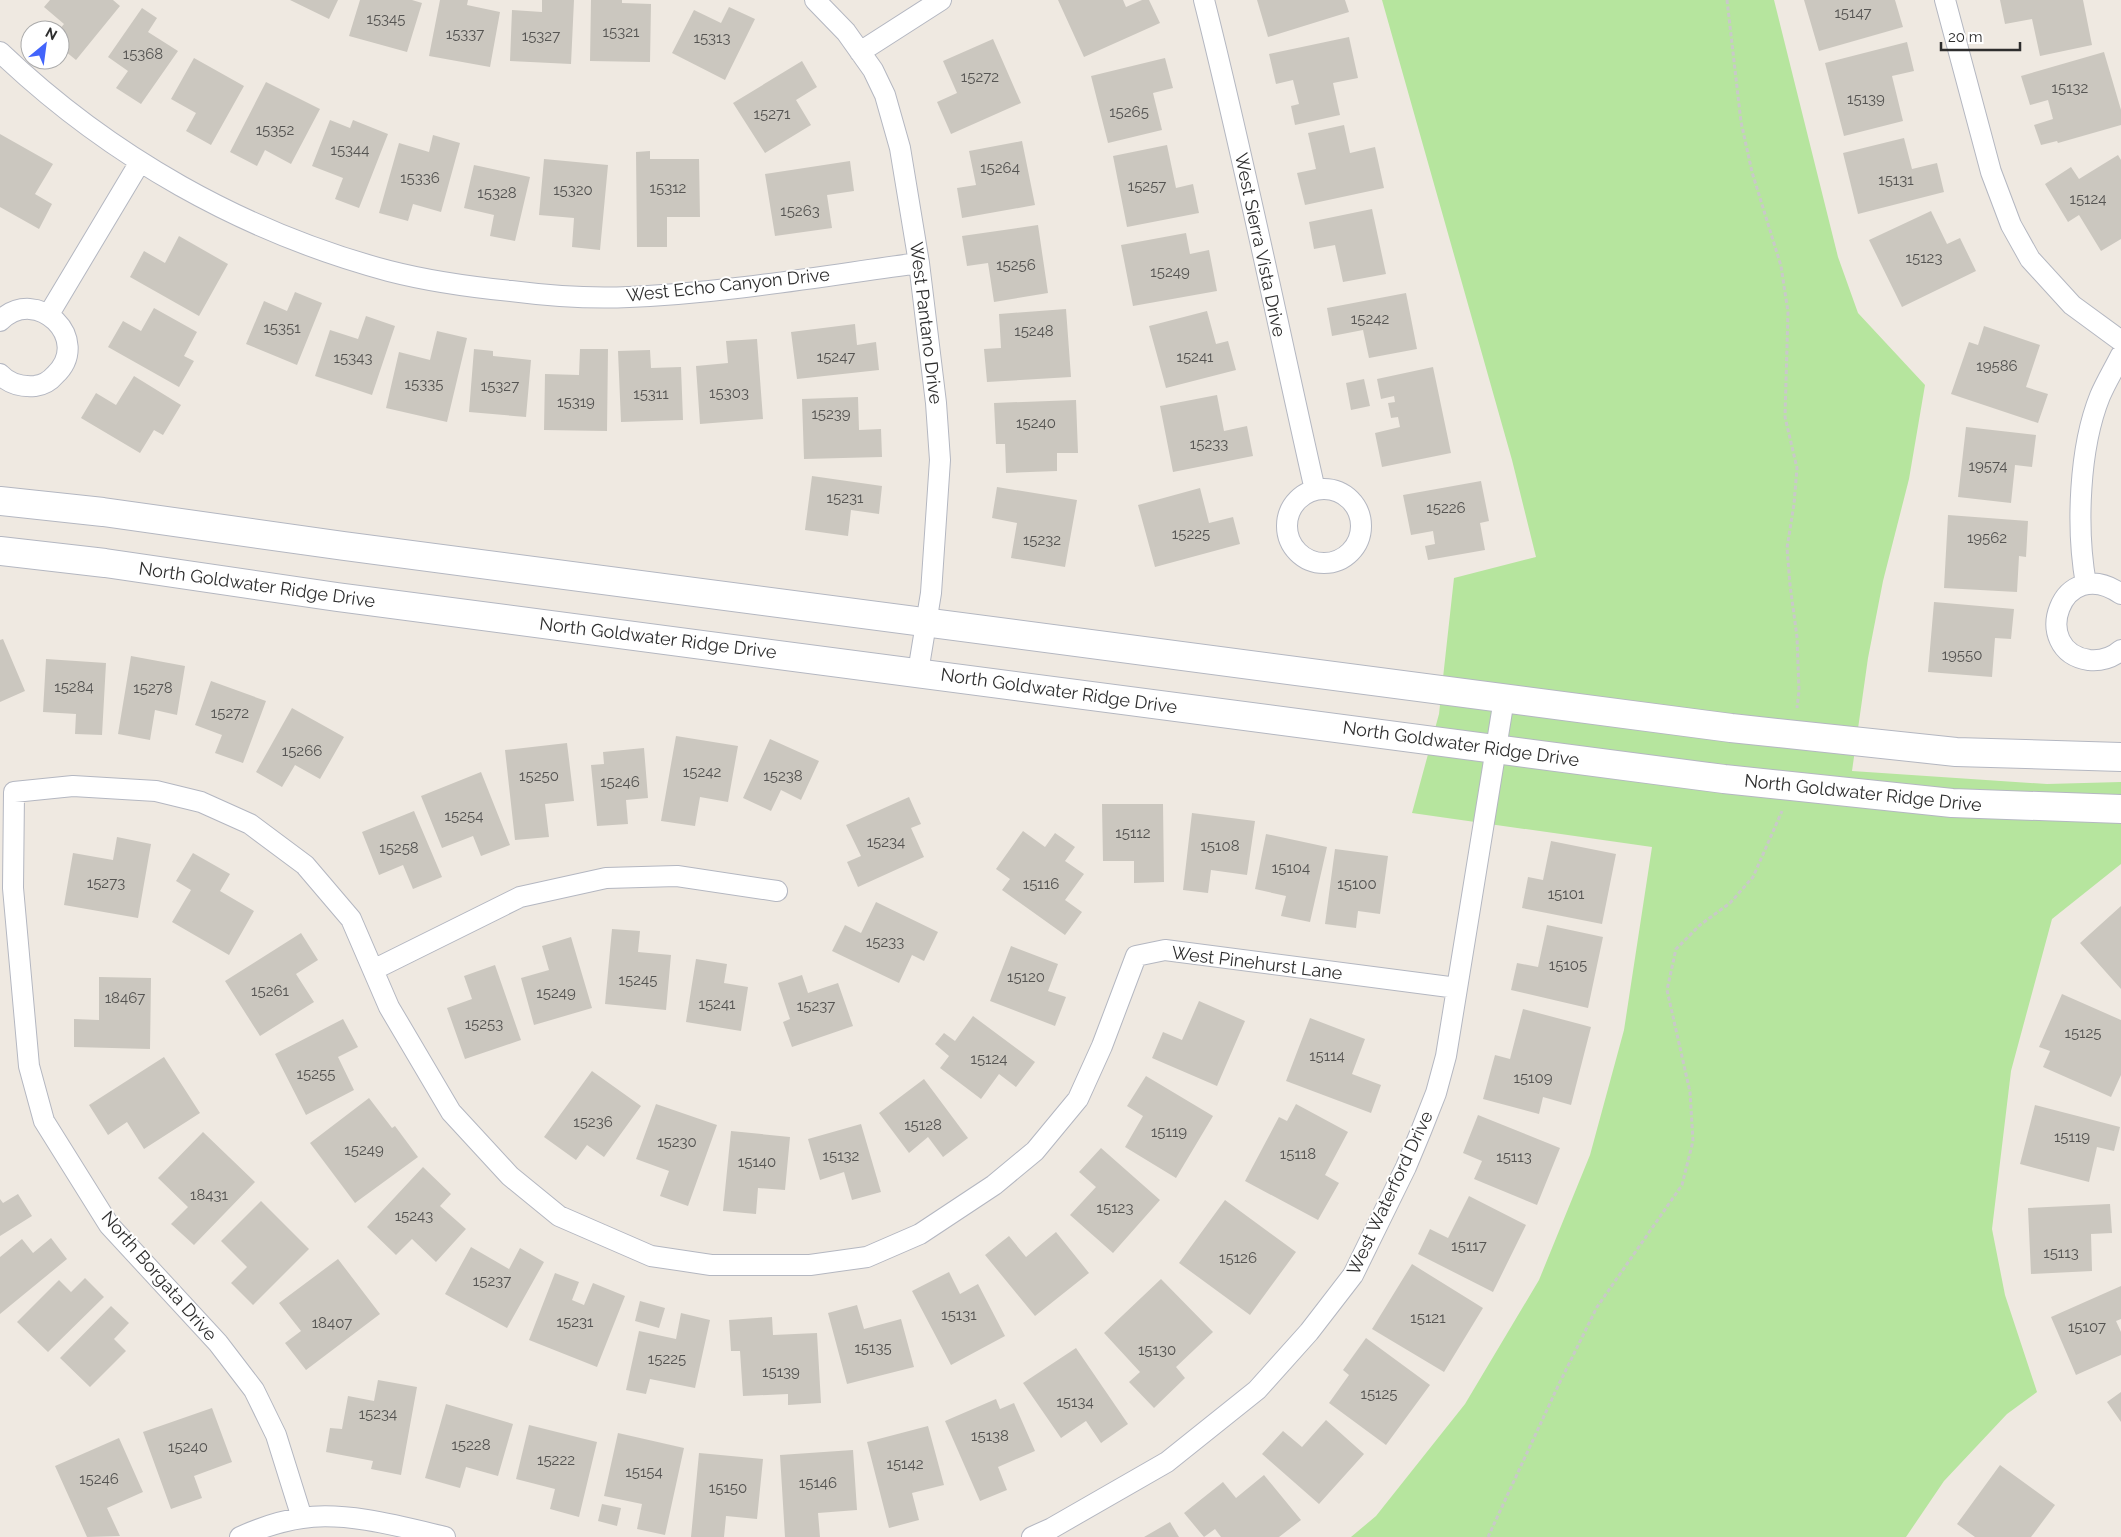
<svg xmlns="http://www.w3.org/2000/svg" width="2121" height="1537" font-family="Raleway,sans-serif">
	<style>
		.green { fill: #b6e59e }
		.building { fill: #cbc7bf }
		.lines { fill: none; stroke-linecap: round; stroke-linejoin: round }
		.street-casing { stroke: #b4b7c1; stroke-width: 22 }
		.secondary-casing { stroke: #b4b7c1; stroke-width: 30 }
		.path { stroke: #c9c9c9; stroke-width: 3; stroke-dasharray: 4 2.5; stroke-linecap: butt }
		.street { stroke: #fff; stroke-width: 20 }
		.secondary { stroke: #fff; stroke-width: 28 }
		.labels { text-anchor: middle; stroke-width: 4; stroke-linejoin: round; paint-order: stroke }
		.number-label { font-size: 15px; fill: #555452 }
		.street-label { font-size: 18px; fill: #2e2e2e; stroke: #fff }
	</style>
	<rect width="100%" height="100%" fill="#efe9e1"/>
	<path class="green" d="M1382 0H1774L1838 257 1858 313 1925 385 1909 479 1883 581 1868 658 1852 771 2047 784 2121 782V864L2052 919 2011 1071 1992 1229 2005 1295 2037 1392 2007 1414 1944 1481 1906 1537H1351L1376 1516 1465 1404 1539 1280 1590 1155 1624 1030 1652 847 1412 813 1439 714 1454 578 1536 557 1512 460Z"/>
	<path class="building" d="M50 0H113L120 6 76 60 60 47 59 30 64 24 44 7Z
		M290 0H338L329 19Z
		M360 0H412L422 3 407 52 349 36Z
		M440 0H468L467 5 500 12 490 67 429 56Z
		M542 0H574L571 64 510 61 512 10 542 12Z
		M591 0H622V3L651 4 650 62 590 61Z
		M1058 0H1123L1126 7 1142 0H1149L1160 23 1084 57Z
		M1257 0H1345L1349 12 1268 37Z
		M1804 0H1895L1903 27 1819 51Z
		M2000 0H2083L2092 45 2040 56 2032 19 2005 24Z
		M729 7 755 19 725 80 672 53 694 10 721 23Z
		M142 8 157 18 148 32 178 51 141 104 116 88 128 71 108 57Z
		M1349 37 1358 78 1333 83 1340 115 1295 125 1291 106 1299 104 1293 80 1276 84 1269 54Z
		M993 39 1021 103 951 134 937 102 957 93 943 61Z
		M1907 42 1914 71 1892 76 1903 121 1844 136 1825 63Z
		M2104 52 2121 110V125L2058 143 2057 141 2041 145 2034 125 2053 119 2048 100 2030 105 2021 76Z
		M194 58 244 86 211 145 186 131 196 113 171 99Z
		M1165 58 1173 88 1153 93 1162 130 1108 143 1091 76Z
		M802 61 817 87 796 100 811 125 765 153 733 103Z
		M266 82 320 109 291 164 265 150 257 166 230 152Z
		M330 120 350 128 353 120 388 134 359 208 335 199 343 178 312 166Z
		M1344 125 1350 153 1375 147 1384 188 1305 205 1297 173 1316 169 1308 133Z
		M0 134 53 164 35 194 52 204 39 229 0 207Z
		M433 135 460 143 441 212 413 204 408 221 379 213 399 143 429 152Z
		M1904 138 1912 169 1937 163 1944 192 1858 214 1843 153Z
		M1022 141 1035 205 962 218 957 188 976 185 969 151Z
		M1167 145 1176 188 1193 184 1199 213 1127 227 1113 156Z
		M650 151V159H699L700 217H667V247H637L636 152Z
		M2118 155 2121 160V239L2101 251 2079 215 2068 222 2045 184 2071 167 2079 179Z
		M544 159 608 165 600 250 572 247 574 218 539 215Z
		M850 161 854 191 827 195 832 228 775 236 765 174Z
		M474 165 530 177 515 241 490 236 494 215 464 208Z
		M1372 209 1386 274 1343 282 1335 245 1314 249 1309 222Z
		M1931 211 1947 244 1960 238 1976 271 1902 307 1869 240Z
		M1038 225 1048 293 994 302 988 263 967 266 962 236Z
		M1186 233 1190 254 1209 250 1217 291 1133 306 1121 245Z
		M179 236 228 264 199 316 130 277 144 251 165 263Z
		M295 292 322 303 297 365 246 344 264 301 287 311Z
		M1406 293 1417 349 1369 358 1363 330 1332 336 1327 308Z
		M154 308 197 332 184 356 194 361 179 387 108 347 123 321 141 331Z
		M1066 309 1071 377 987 382 984 349 1001 348 999 314Z
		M1207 311 1216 344 1228 341 1236 370 1166 388 1149 326Z
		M366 316 395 326 372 395 315 376 330 330 358 339Z
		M855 324 857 345 876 342 879 370 797 379 791 332Z
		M1984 326 2040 345 2026 387 2048 394 2038 423 1951 394 1969 342 1978 345Z
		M437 331 467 338 447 422 386 408 399 352 430 360Z
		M757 339 763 419 700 424 696 366 728 363 726 341Z
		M474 349 493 351V356L531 360 526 417 469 412Z
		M580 349H608L607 431 544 430 545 374 579 375Z
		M650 350 651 368 681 367 683 420 621 422 618 351Z
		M1433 367 1451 453 1382 467 1375 433 1400 427 1398 417 1391 418 1388 403 1395 402 1394 396 1381 399 1377 379Z
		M134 376 181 405 163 435 154 430 140 453 81 418 96 393 116 405Z
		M1364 379 1370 406 1351 410 1346 383Z
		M1217 395 1224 431 1247 426 1253 456 1173 472 1160 406Z
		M858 397 859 430 881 429 882 457 804 459 802 399Z
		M1076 400 1078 453H1057V471L1006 473 1005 444H996L994 403Z
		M1966 427 2036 435 2032 467 2015 465 2011 503 1958 497Z
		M812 476 882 486 879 514 851 510 848 536 805 530Z
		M1481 481 1489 521 1480 523 1485 550 1428 560 1425 546 1435 544 1433 531 1411 535 1403 495Z
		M997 487 1077 500 1065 567 1011 558 1017 523 992 518Z
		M1200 488 1209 523 1233 517 1240 544 1155 567 1138 505Z
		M1948 515 2028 521 2026 557 2019 556 2017 592 1944 588Z
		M1934 602 2014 609 2011 639 1995 638 1992 677 1928 672Z
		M3 639 25 691 0 702V640Z
		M131 656 185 666 177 715 155 710 150 740 118 734Z
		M46 659 106 663 102 735 75 734 76 714 43 712Z
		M211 681 266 701 243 763 215 753 222 735 195 725Z
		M292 708 344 737 320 779 295 765 282 787 256 772Z
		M676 736 738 746 728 802 700 797 695 826 661 821Z
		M770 739 819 761 801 800 781 790 771 811 743 798Z
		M567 743 574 801 545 804 549 837 515 840 505 750Z
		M644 748 648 798 626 800 628 824 597 826 591 765 604 764 603 752Z
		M481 772 510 845 481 856 473 836 442 848 421 796Z
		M909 797 921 824 911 828 924 857 858 887 847 862 861 856 846 825Z
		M1102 804H1163L1164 882 1134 883V861H1103Z
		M414 811 442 877 413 889 403 865 379 875 362 832Z
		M1192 813 1255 821 1247 875 1211 870 1208 893 1183 890Z
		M1023 831 1045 847 1055 833 1075 847 1065 861 1084 874 1065 900 1082 912 1065 935 1002 890 1010 879 996 869Z
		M1266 834 1327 847 1310 922 1281 916 1286 896 1255 889Z
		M117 837 151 844 138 918 64 905 73 853 113 860Z
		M1551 841 1616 854 1602 924 1522 908 1528 877 1543 880Z
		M1335 849 1388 856 1380 914 1358 911 1356 928 1325 924Z
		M193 853 230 874 220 891 254 911 229 955 172 922 191 890 176 881Z
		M876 902 938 932 924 961 912 955 899 983 832 951 845 925 861 933Z
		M2121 906V989L2080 943Z
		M1547 925 1603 937 1588 1008 1511 990 1517 963 1538 967Z
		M612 929 640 931 638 952 671 955 666 1010 605 1004Z
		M301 933 318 960 296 974 314 1002 260 1036 225 981Z
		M571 937 592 1008 534 1025 521 978 549 970 542 946Z
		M1011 946 1058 964 1048 991 1066 997 1055 1026 990 1001Z
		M696 959 727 964 724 983 748 987 741 1031 686 1022Z
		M495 965 521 1040 465 1059 447 1008 472 999 464 976Z
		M802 975 808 993 838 983 853 1026 792 1047 783 1022 790 1019 778 983Z
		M99 977 151 978 150 1049 74 1047V1019L99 1020Z
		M2062 994 2121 1020V1075L2111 1097 2043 1067 2050 1051 2039 1047Z
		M1199 1001 1245 1021 1217 1086 1152 1058 1163 1032 1182 1040Z
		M1523 1009 1591 1027 1571 1105 1543 1097 1539 1114 1483 1099 1495 1055 1510 1059Z
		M973 1016 1035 1062 1016 1087 999 1074 981 1099 940 1068 949 1056 935 1044 944 1033 955 1041Z
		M1310 1018 1365 1039 1352 1074 1381 1085 1371 1113 1286 1081Z
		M343 1019 358 1047 338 1057 354 1090 306 1115 275 1054Z
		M164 1057 200 1113 144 1149 127 1122 108 1135 89 1105Z
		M592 1071 641 1106 604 1157 587 1145 576 1160 544 1137Z
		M1146 1076 1213 1116 1176 1178 1125 1147 1143 1116 1127 1106Z
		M924 1079 968 1138 943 1157 928 1137 909 1153 879 1113Z
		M369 1098 392 1128 395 1126 418 1157 355 1203 310 1143Z
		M656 1104 717 1125 688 1206 660 1196 669 1171 636 1159Z
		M1296 1104 1348 1132 1325 1175 1339 1183 1318 1220 1245 1181 1279 1117 1287 1121Z
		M2035 1105 2120 1127 2114 1151 2097 1147 2089 1182 2020 1164Z
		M1478 1115 1560 1148 1537 1205 1474 1179 1482 1161 1463 1153Z
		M861 1124 881 1192 852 1200 844 1172 820 1180 808 1139Z
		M731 1131 790 1137 785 1190 758 1188 756 1214 723 1211Z
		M203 1132 255 1182 194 1245 171 1224 188 1207 158 1178Z
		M1101 1148 1160 1200 1113 1253 1070 1215 1096 1187 1079 1172Z
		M423 1167 451 1194 440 1206 466 1229 436 1262 412 1239 396 1255 367 1227Z
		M18 1194 32 1216 0 1236V1199L3 1203Z
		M1469 1196 1526 1225 1493 1292 1418 1254 1430 1229 1448 1238Z
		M1225 1200 1296 1252 1250 1315 1179 1263Z
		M261 1201 309 1249 253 1305 231 1283 247 1267 221 1241Z
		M2110 1204 2112 1233 2091 1234 2092 1271 2031 1274 2028 1208Z
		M1056 1232 1089 1273 1035 1316 985 1255 1009 1236 1026 1257Z
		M51 1238 67 1259 0 1314V1257L22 1239 33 1253Z
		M471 1247 509 1269 520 1248 544 1262 507 1328 445 1294Z
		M338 1259 380 1314 306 1370 285 1343 301 1331 279 1303Z
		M1412 1264 1483 1308 1444 1372 1372 1329Z
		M949 1272 960 1294 978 1284 1005 1336 951 1365 912 1291Z
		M555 1273 579 1282 572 1300 584 1305 593 1283 625 1296 597 1367 529 1340Z
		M85 1278 104 1297 48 1352 17 1322 59 1280 71 1292Z
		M1161 1279 1213 1332 1176 1367 1185 1378 1154 1408 1129 1382 1140 1372 1104 1333Z
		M2121 1286V1319L2116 1321 2121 1332V1355L2076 1375 2051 1317Z
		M640 1301 665 1308 659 1328 635 1321Z
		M857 1305 864 1329 901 1319 914 1367 847 1384 828 1313Z
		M111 1306 129 1323 114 1339 126 1351 90 1387 60 1358Z
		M681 1313 710 1320 695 1388 650 1379 646 1394 626 1390 639 1331 676 1339Z
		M772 1317 773 1335 817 1333 821 1403 788 1405V1394L743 1396 740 1351H731L729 1320Z
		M1366 1338 1430 1385 1386 1445 1329 1403 1349 1375 1343 1370Z
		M1076 1348 1128 1424 1101 1443 1086 1421 1061 1438 1023 1383Z
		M378 1380 417 1387 401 1475 371 1469 373 1461 326 1452 330 1428 342 1429 348 1396 374 1401Z
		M2121 1392V1422L2107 1402Z
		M996 1399 1000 1409 1014 1403 1035 1451 998 1467 1007 1490 980 1501 945 1421Z
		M446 1404 513 1424 498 1476 466 1467 460 1488 425 1478Z
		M212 1408 232 1462 194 1476 202 1498 171 1509 143 1432Z
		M1326 1420 1364 1454 1319 1504 1262 1454 1283 1431 1302 1447Z
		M529 1425 597 1442 579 1517 550 1509 555 1489 516 1479Z
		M928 1426 944 1485 912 1493 919 1520 889 1528 867 1442Z
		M618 1433 684 1448 665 1535 637 1529 642 1504 604 1496Z
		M119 1438 143 1492 107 1508 120 1536 87 1537 55 1466Z
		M853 1450 857 1510 818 1513 820 1537H785L780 1455Z
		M699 1453 763 1459 757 1519 726 1516 724 1537H691Z
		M2000 1465 2055 1505 2031 1537H1975L1957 1524Z
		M1264 1475 1301 1520 1279 1537H1221L1215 1529 1204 1537 1184 1513 1223 1482 1236 1498Z
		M602 1504 621 1508 617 1526 598 1521Z
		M1170 1522 1179 1537H1144Z"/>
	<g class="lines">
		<defs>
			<path id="street" d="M815 0 846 32 873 70 885 95 900 148 919 263 936 403 940 460 931 593 918 672
				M1204 0C1245 162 1278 327 1315 490
				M1945 0 1991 172 2011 225 2030 259 2072 305 2121 341
				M0 52C109 156 243 232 389 271 428 281 470 287 511 291 550 296 590 299 629 297 726 293 823 276 919 263
				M860 52 941 0
				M49 314 140 162
				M0 321C37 284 93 340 55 375 50 381 43 385 35 386 22 387 9 384 0 374
				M1287 526a37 37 0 1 1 74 0a37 37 0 1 1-74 0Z
				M2086 584C2076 528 2079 448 2100 396 2106 382 2114 369 2121 355
				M2121 594C2061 552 2028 651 2089 660 2100 661 2112 658 2121 650
				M373 970 520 897 606 878 677 876 777 891
				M302 1518 276 1435 254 1390 218 1343 109 1225 44 1121 29 1066 13 888 14 792 73 786 156 791 201 802 250 824 305 865 351 919 389 1007 451 1112 510 1176 559 1216 651 1256 711 1265H810L867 1257 920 1234 994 1185 1035 1151 1078 1099 1102 1046 1136 956 1165 950 1457 988
				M240 1537C260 1528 281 1521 302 1518 345 1511 403 1527 445 1537
				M1032 1537 1052 1528 1167 1462 1257 1390 1309 1332 1353 1275 1406 1167 1421 1131 1436 1093 1446 1056 1504 699"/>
			<path id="secondary" d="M0 501 103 512 344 546 1731 728 1956 752 2121 757
				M0 551 105 563 337 597 1724 779 1952 803 2121 809"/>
		</defs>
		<use href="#street" class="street-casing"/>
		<use href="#secondary" class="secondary-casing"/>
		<path class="path" d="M1727 0 1741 122 1752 172 1781 266 1788 312 1785 417 1797 468 1794 504 1787 548 1790 585 1797 637 1799 691 1797 708
			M1488 1537 1558 1386 1597 1307 1682 1185 1693 1141 1690 1092 1667 990 1676 949 1700 925 1730 903 1753 877 1782 811"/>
		<use href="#street" class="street"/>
		<use href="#secondary" class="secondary"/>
	</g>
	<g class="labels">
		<g class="number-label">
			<text x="1853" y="18">15147</text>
			<text x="386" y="24">15345</text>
			<text x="621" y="37">15321</text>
			<text x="465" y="39">15337</text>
			<text x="541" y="41">15327</text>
			<text x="712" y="43">15313</text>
			<text x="143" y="59">15368</text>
			<text x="980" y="82">15272</text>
			<text x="2070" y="93">15132</text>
			<text x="1866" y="104">15139</text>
			<text x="1129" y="117">15265</text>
			<text x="772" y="119">15271</text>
			<text x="275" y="135">15352</text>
			<text x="350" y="155">15344</text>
			<text x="1000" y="173">15264</text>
			<text x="420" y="183">15336</text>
			<text x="1896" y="185">15131</text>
			<text x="1147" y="191">15257</text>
			<text x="668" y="193">15312</text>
			<text x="573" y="195">15320</text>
			<text x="497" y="198">15328</text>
			<text x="2088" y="204">15124</text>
			<text x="800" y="216">15263</text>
			<text x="1924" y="263">15123</text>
			<text x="1016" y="270">15256</text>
			<text x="1170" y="277">15249</text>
			<text x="1370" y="324">15242</text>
			<text x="282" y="333">15351</text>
			<text x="1034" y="336">15248</text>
			<text x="836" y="362">15247</text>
			<text x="1195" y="362">15241</text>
			<text x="353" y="363">15343</text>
			<text x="1997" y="371">19586</text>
			<text x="424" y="389">15335</text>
			<text x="500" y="391">15327</text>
			<text x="729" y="398">15303</text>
			<text x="651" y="399">15311</text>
			<text x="576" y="407">15319</text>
			<text x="831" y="419">15239</text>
			<text x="1036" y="428">15240</text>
			<text x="1209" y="449">15233</text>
			<text x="1988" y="471">19574</text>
			<text x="845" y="503">15231</text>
			<text x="1446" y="513">15226</text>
			<text x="1191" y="539">15225</text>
			<text x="1987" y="543">19562</text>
			<text x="1042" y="545">15232</text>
			<text x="1962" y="660">19550</text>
			<text x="74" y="692">15284</text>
			<text x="153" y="693">15278</text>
			<text x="230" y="718">15272</text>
			<text x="302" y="756">15266</text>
			<text x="702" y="777">15242</text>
			<text x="539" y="781">15250</text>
			<text x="783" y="781">15238</text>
			<text x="620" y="787">15246</text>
			<text x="464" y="821">15254</text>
			<text x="1133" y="838">15112</text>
			<text x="886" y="847">15234</text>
			<text x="1220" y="851">15108</text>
			<text x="399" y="853">15258</text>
			<text x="1291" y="873">15104</text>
			<text x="106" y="888">15273</text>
			<text x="1041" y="889">15116</text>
			<text x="1357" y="889">15100</text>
			<text x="1566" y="899">15101</text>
			<text x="885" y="947">15233</text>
			<text x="1568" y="970">15105</text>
			<text x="1026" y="982">15120</text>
			<text x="638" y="985">15245</text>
			<text x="270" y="996">15261</text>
			<text x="556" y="998">15249</text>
			<text x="125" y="1003">18467</text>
			<text x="717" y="1009">15241</text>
			<text x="816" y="1011">15237</text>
			<text x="484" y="1029">15253</text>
			<text x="2083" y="1038">15125</text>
			<text x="1327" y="1061">15114</text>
			<text x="989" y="1064">15124</text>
			<text x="316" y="1079">15255</text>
			<text x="1533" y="1083">15109</text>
			<text x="593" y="1127">15236</text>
			<text x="923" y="1130">15128</text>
			<text x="1169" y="1137">15119</text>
			<text x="2072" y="1142">15119</text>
			<text x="677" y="1147">15230</text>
			<text x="364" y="1155">15249</text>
			<text x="1298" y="1159">15118</text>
			<text x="841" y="1161">15132</text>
			<text x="1514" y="1162">15113</text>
			<text x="757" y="1167">15140</text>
			<text x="209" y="1200">18431</text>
			<text x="1115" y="1213">15123</text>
			<text x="414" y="1221">15243</text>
			<text x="1469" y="1251">15117</text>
			<text x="2061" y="1258">15113</text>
			<text x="1238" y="1263">15126</text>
			<text x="492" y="1286">15237</text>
			<text x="959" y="1320">15131</text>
			<text x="1428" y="1323">15121</text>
			<text x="575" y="1327">15231</text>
			<text x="332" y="1328">18407</text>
			<text x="2087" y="1332">15107</text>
			<text x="873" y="1353">15135</text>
			<text x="1157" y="1355">15130</text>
			<text x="667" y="1364">15225</text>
			<text x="781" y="1377">15139</text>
			<text x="1379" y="1399">15125</text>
			<text x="1075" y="1407">15134</text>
			<text x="378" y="1419">15234</text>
			<text x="990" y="1441">15138</text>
			<text x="471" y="1450">15228</text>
			<text x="188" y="1452">15240</text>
			<text x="556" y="1465">15222</text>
			<text x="905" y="1469">15142</text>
			<text x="644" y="1477">15154</text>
			<text x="99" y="1484">15246</text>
			<text x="818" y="1488">15146</text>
			<text x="728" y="1493">15150</text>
		</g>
		<g class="street-label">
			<text transform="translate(1260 245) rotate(78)" y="6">West Sierra Vista Drive</text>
			<text transform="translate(728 285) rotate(-6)" y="6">West Echo Canyon Drive</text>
			<text transform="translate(926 323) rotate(83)" y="6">West Pantano Drive</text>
			<text transform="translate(257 585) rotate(8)" y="6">North Goldwater Ridge Drive</text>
			<text transform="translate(658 638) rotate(7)" y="6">North Goldwater Ridge Drive</text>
			<text transform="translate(1059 691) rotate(8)" y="6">North Goldwater Ridge Drive</text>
			<text transform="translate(1461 744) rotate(8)" y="6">North Goldwater Ridge Drive</text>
			<text transform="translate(1863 793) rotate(6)" y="6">North Goldwater Ridge Drive</text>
			<text transform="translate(1257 963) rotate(7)" y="6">West Pinehurst Lane</text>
			<text transform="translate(1390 1193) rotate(-65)" y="6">West Waterford Drive</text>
			<text transform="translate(159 1276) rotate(49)" y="6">North Borgata Drive</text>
		</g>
	</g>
	<g transform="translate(45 45) rotate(29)"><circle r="24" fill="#ffffff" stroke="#ababab"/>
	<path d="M0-4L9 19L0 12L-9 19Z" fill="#4264fb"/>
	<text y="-8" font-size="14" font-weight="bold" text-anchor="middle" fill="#2e2e2e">N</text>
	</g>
	<path d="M1941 42v8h79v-8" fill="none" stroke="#2e2e2e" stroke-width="2.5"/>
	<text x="1948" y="42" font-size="15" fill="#2e2e2e" stroke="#ffffff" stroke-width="4" paint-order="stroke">20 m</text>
</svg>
